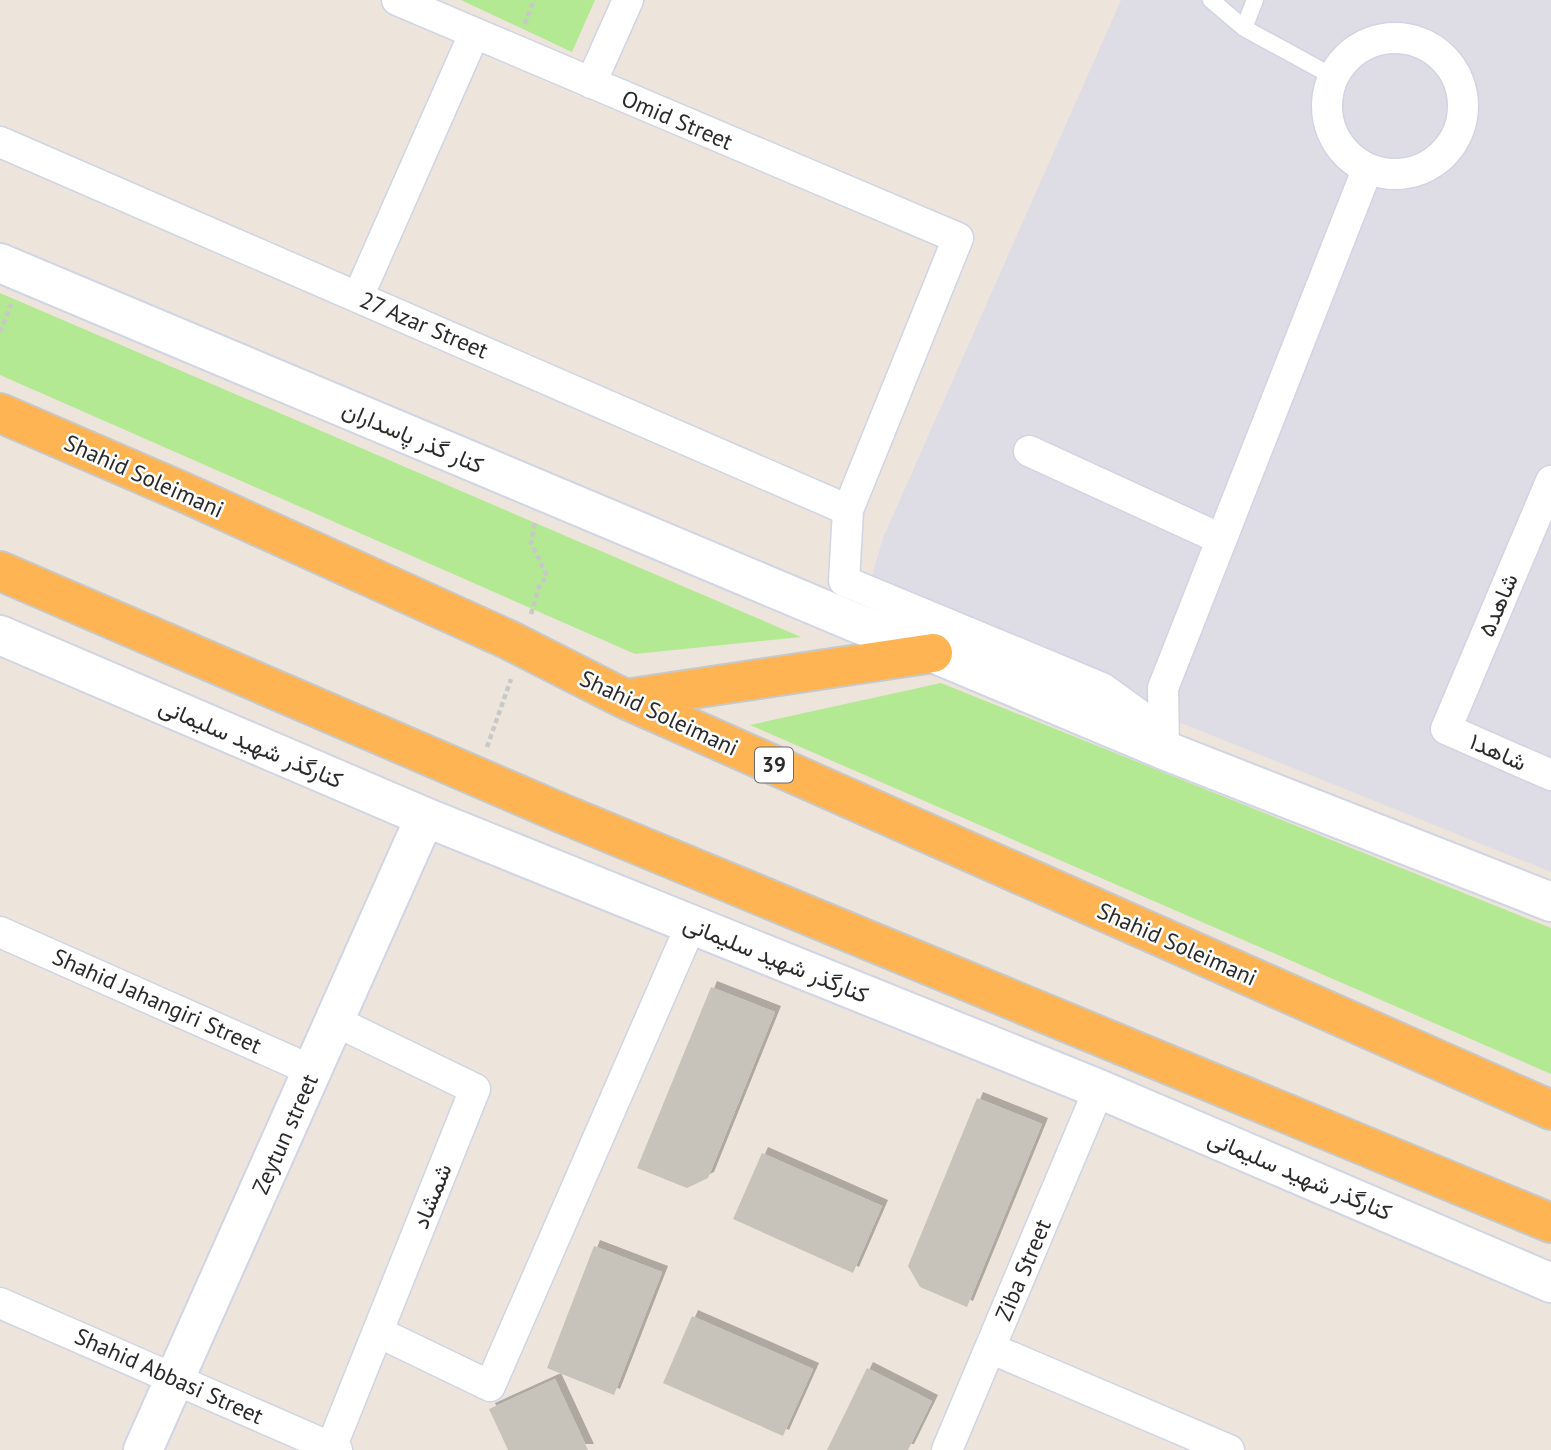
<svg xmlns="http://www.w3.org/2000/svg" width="1551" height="1450" font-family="'PT Sans',Vazirmatn,sans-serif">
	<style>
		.industrial { fill: #dedce5 }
		.green { fill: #b3e993 }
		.building { fill: #c8c3ba; filter: url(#shadow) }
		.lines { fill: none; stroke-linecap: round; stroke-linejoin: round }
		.service-casing { stroke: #d0d4e4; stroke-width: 19 }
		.minor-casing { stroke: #d0d4e4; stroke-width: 33 }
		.secondary-casing { stroke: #d0d4e4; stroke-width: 42 }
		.trunk-casing { stroke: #c8c8c8; stroke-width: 42 }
		.path { stroke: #c8c8c8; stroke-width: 4.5; stroke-dasharray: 5 3.5; stroke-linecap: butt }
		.service { stroke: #fff; stroke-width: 16 }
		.minor { stroke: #fff; stroke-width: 30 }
		.secondary { stroke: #fff; stroke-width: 38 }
		.trunk { stroke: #feb452; stroke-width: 38 }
		.labels { text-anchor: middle; stroke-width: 5; stroke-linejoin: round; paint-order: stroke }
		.shield { fill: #fff; stroke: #6a6a6a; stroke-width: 2 }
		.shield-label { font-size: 21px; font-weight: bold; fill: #2a2a2a }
		.street-label { font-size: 23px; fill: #2a2a2a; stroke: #fff }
	</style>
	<defs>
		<filter id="shadow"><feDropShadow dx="6" dy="-6" stdDeviation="0" flood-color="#0004"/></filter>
	</defs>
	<rect width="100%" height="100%" fill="#ede5db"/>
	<path class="industrial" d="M1121 0H1551V872L866 596 883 538Z"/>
	<path class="green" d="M461 0H595L572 52Z
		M0 293 801 637 635 654 0 375Z
		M941 683 1551 928V1074L750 725Z"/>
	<path class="building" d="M711 987 775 1012 708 1178 687 1188 637 1168Z
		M977 1098 1042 1124 967 1307 920 1287 908 1266Z
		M762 1153 882 1206 853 1273 733 1219Z
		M594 1246 662 1272 614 1395 547 1368Z
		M692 1316 813 1369 783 1436 663 1383Z
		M867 1368 932 1401 908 1450H827Z
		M555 1379 588 1450H508L489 1409Z"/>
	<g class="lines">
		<defs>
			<path id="service" d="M1211 0 1244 28 1332 76
				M1244 28 1255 0"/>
			<path id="minor" d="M397 0 958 238 848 510 844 581 1102 688 1138 714 1164 750
				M1327 106a68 68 0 1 1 136 0a68 68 0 1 1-136 0Z
				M591 83 628 0
				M0 142 848 510
				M358 297 474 34
				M1029 451 1221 539
				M1551 481 1446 729 1551 775
				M1164 750 1163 688 1367 170
				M0 932 313 1071
				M0 1303 337 1450
				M378 1332 490 1386 691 925
				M990 1348 1229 1450
				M331 1448 475 1089 335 1021
				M947 1450 1099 1089"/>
			<path id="secondary" d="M0 263 854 622 933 653 1164 750 1551 902
				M0 635 425 817 1099 1089 1551 1283
				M143 1450 425 817"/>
			<path id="trunk" d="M0 413 183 492 509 640 625 699 1551 1110
				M0 571 561 813 1551 1223
				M625 699 933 653"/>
		</defs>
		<use href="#service" class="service-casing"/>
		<use href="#minor" class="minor-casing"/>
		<use href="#secondary" class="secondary-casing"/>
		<use href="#trunk" class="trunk-casing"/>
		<path class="path" d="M525 24 534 0
			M0 332 11 304
			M531 614 539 587 547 576 531 543 535 522
			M487 747 511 679"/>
		<use href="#service" class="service"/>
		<use href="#minor" class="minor"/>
		<use href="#secondary" class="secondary"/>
		<use href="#trunk" class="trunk"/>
	</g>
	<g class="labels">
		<rect class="shield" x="755" y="747.5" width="38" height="35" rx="5"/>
		<g class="shield-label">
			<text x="774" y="772">39</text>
		</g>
		<g class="street-label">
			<text transform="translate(677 120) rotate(23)" y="8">Omid Street</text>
			<text transform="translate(424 325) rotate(23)" y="8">27 Azar Street</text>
			<text transform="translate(413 437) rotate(23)" y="8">کنار گذر پاسداران</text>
			<text transform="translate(144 476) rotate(24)" y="8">Shahid Soleimani</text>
			<text transform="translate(1498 605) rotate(-67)" y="8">شاهد۵</text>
			<text transform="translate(659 713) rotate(25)" y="8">Shahid Soleimani</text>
			<text transform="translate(251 743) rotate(23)" y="8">کنارگذر شهید سلیمانی</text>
			<text transform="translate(1498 752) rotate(24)" y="8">شاهد۱</text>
			<text transform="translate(1177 944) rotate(24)" y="8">Shahid Soleimani</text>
			<text transform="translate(776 959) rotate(22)" y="8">کنارگذر شهید سلیمانی</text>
			<text transform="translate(157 1001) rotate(24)" y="8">Shahid Jahangiri Street</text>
			<text transform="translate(285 1134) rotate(-66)" y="8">Zeytun street</text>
			<text transform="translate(1300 1175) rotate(23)" y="8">کنارگذر شهید سلیمانی</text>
			<text transform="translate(432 1196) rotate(-68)" y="8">شمشاد</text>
			<text transform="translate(1023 1270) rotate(-67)" y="8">Ziba Street</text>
			<text transform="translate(169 1376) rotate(24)" y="8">Shahid Abbasi Street</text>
		</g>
	</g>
</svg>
